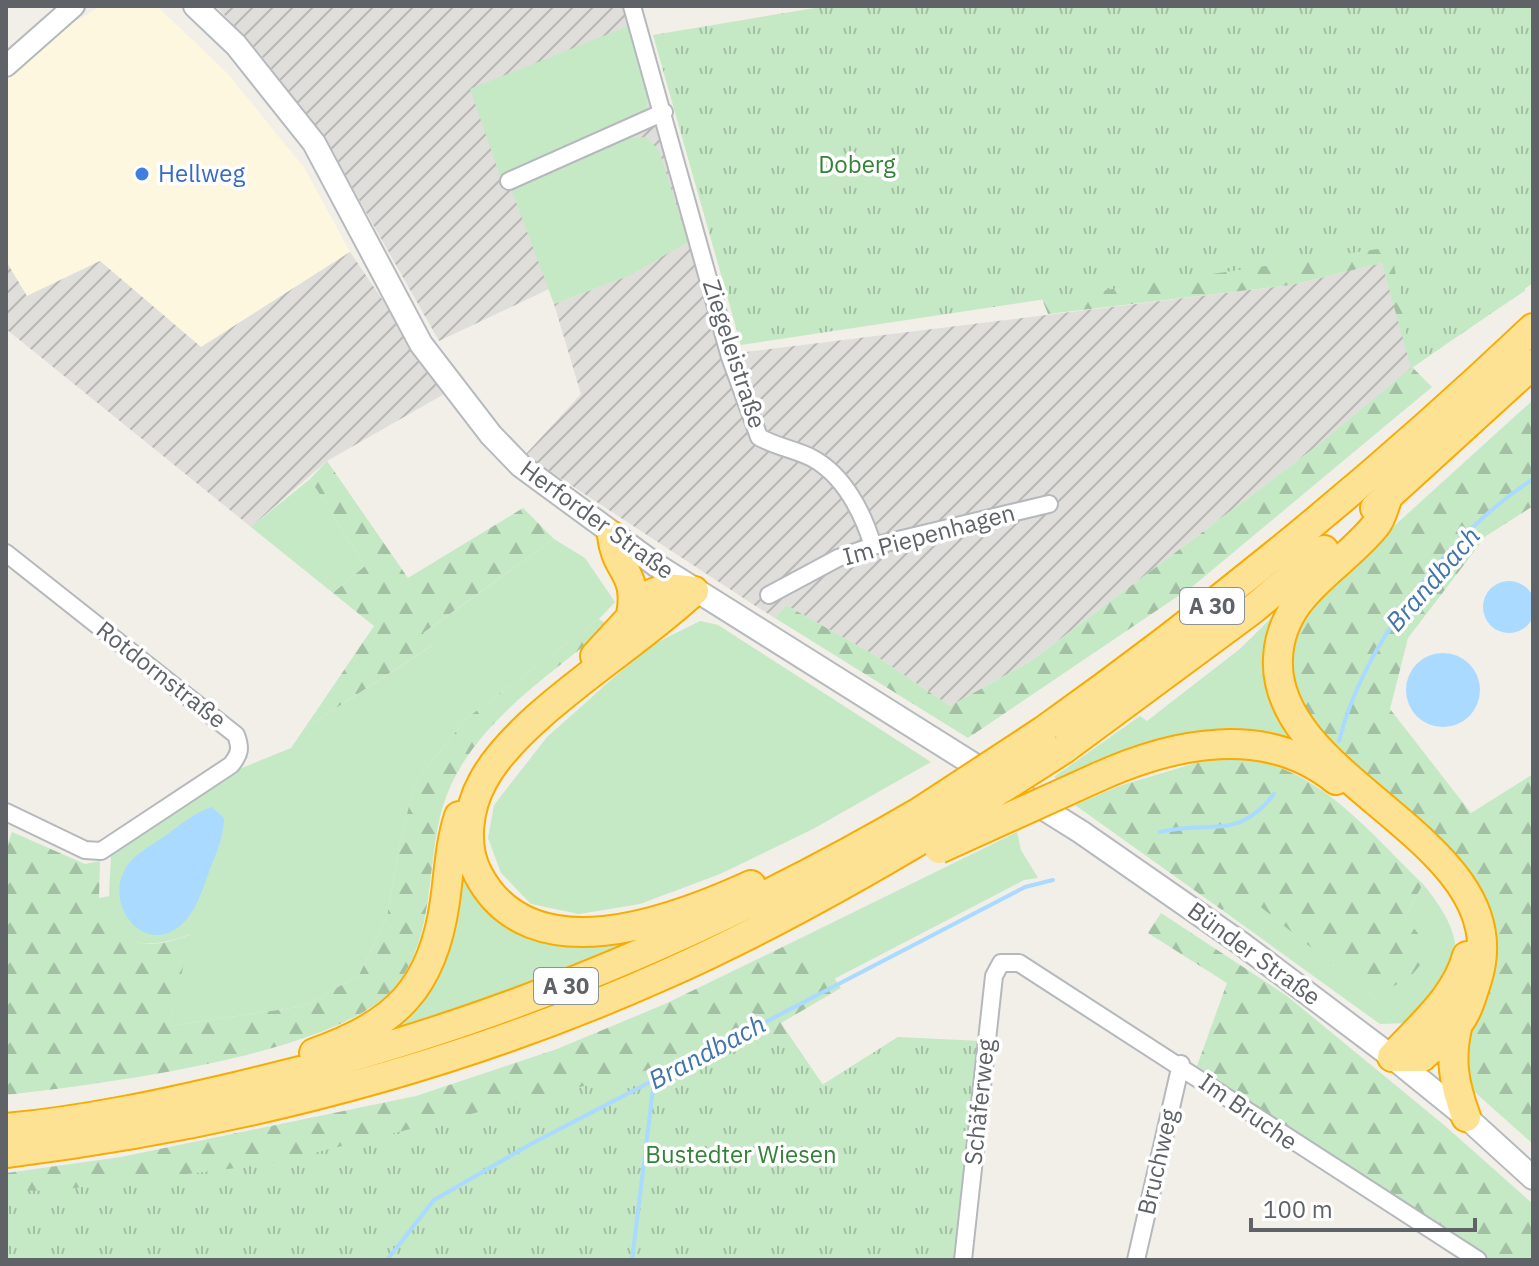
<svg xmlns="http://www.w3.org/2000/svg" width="1539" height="1266" font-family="'IBM Plex Sans',sans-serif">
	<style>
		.commercial { fill: #fef7e0 }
		.industrial { fill: url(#industrial-furrows) }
		.grass { fill: #c5e8c5 }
		.forest { fill: url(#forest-firs) }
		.park { fill: url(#park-tufts) }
		.water { fill: #aadaff }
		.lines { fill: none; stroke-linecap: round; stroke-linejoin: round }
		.stream { stroke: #aadaff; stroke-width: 4 }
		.minor-casing { stroke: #b5b8bc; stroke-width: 20 }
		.tertiary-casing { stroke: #b5b8bc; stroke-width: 24 }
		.secondary-casing { stroke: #b6babf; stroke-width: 26 }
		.motorway-casing { stroke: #f9ab00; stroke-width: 32 }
		.minor { stroke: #fff; stroke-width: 16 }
		.tertiary { stroke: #fff; stroke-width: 20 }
		.secondary { stroke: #fff; stroke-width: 22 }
		.motorway { stroke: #fde293; stroke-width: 28 }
		.motorway-bridge-casing { stroke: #f9ab00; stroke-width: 32; stroke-linecap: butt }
		.motorway-bridge { stroke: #fde293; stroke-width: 28 }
		.shop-dot { fill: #3f7fe0; stroke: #fff; stroke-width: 3 }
		.labels { text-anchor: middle; stroke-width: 7; stroke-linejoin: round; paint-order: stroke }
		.shield { fill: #fff; stroke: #8f9295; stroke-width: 2 }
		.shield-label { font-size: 22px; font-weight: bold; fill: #5f6368 }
		.park-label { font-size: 24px; fill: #348238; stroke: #fff }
		.shop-label { font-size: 24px; fill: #366cbe; stroke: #fff; text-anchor: start }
		.street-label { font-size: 24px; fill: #5f6368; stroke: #fff }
		.water-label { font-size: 26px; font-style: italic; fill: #4174aa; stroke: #fff }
	</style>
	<defs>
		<pattern id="industrial-furrows" width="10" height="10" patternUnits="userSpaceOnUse" patternTransform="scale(2)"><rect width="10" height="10" fill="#e0deda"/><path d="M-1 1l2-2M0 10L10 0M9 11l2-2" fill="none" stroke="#b9b8b5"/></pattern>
		<pattern id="forest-firs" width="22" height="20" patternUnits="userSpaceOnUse" patternTransform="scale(2)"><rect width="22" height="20" fill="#c5e8c5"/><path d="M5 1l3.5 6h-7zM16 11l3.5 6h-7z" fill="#a3c0a4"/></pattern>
		<pattern id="park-tufts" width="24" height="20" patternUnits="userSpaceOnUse" patternTransform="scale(2)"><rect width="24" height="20" fill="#c5e8c5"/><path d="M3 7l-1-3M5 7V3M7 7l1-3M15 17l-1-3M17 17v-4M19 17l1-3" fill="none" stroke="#a3c0a4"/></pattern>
	</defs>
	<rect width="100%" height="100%" fill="#f1efe8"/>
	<path class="commercial" d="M101 6H157L229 75 305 169 350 252 201 347 100 261 26 296 6 261V74L63 29Z"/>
	<path class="industrial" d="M216 6H640L738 353 1291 285 1382 263 1412 368 1313 449 1031 661 950 706 876 656 786 605 775 618 757 607 525 455 581 394 554 304 628 276 510 185 549 289 439 341 327 143 261 55Z
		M350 252 446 393 327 461 251 527 6 329V261L27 296 100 261 201 347Z"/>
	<path class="grass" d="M631 25 647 87V113L501 179 470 89Z
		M646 137 659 150 688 242 628 276 554 304 510 186 628 138Z
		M310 479 365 566 333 593 251 527Z
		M554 539 585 558 615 602 599 619 467 718 415 782 400 842 387 917 359 975 305 1006 169 1026 190 934C166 944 118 955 111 916 107 896 111 873 111 852L242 768 291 748 304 729 433 645 422 634Z
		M1288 601 1320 758 1275 743 1063 783 1054 777 1140 716 1147 721 1241 648Z
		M700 621 718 625 931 762 813 829 720 874 640 904 579 914 531 904 501 873 488 838 494 805 547 737 648 647Z
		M1017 832 1021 850 1038 878 1024 880 834 979 805 936Z
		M460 836 513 923 677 922 579 968 366 1041 402 1019Z
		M1423 884C1445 911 1469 947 1448 982 1439 997 1420 1011 1408 1023L1380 1024 1222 910 1247 895 1374 998 1405 917Z"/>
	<path class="forest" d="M1189 119 1526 290 1412 367 1432 387 1193 586 968 738 775 618 786 605 876 656 950 706 1031 661 1313 449 1411 368 1382 263 1291 285 1048 314 1040 294Z
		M1533 400V506L1486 536 1408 638 1390 709 1471 813 1533 774V1144L1469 1087C1468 1075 1465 1062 1466 1051 1466 1041 1471 1030 1474 1021 1487 982 1504 944 1488 903 1455 818 1289 755 1290 662 1290 641 1300 623 1308 604Z
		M327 461 408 578 523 508 554 539 423 633 434 644 304 729 374 626 333 593 365 566 310 479Z
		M599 619 609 626C549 676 467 727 443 806 425 865 437 942 392 990 331 1056 98 1084 6 1095V848L12 832 85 864 100 861 99 898 110 896C111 951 150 951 191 934L169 1026 305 1006 359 975 387 917 400 842 415 782 467 718Z
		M1206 760C1222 760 1240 759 1255 761 1323 772 1377 840 1423 884L1405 917 1432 951 1411 976 1374 998 1247 896 1222 910 1075 805 1119 786Z
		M1161 913 1287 996 1444 1125 1533 1204V1260H1487L1197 1066 1227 983 1148 933Z
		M805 936 841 988 781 1023 822 1085 898 1037 957 1260H6V1173L121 1157 416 1096 557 1049 665 1004Z"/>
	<path class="park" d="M827 6H1533V283L1412 368 1391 247 741 345 653 35Z
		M789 1035 823 1085 898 1037 981 1041 963 1260H6V1190L50 1191 269 1164Z"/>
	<path class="water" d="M1483 607a26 26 0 1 1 52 0a26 26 0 1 1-52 0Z
		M1406 690a37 37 0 1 1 74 0a37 37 0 1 1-74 0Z
		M212 807 224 818C224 838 214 858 207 877 202 892 194 914 181 925 143 958 102 902 127 866 136 853 152 845 165 836 180 825 194 813 212 807Z"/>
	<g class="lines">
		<path class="stream" d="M1339 741C1364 643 1449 534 1533 479
			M1160 832C1212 820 1238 841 1274 794
			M387 1260 434 1200 531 1144 1025 887 1053 880
			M632 1260 654 1081"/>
		<defs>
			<path id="minor" d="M632 6 730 357 759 437C776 447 795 449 812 458 844 475 863 513 873 546
				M509 181 664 112
				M6 553 236 735C241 748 240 754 231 765L101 851 85 850 6 812
				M769 595 838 558 873 546 1049 504
				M963 1260 994 976 1001 963H1019L1478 1260
				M1136 1260 1181 1064"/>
			<path id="tertiary" d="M6 66 74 6"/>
			<path id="secondary" d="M195 6 236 45 314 143 421 344 491 435 521 466 656 565 1081 832 1242 944 1392 1057 1466 1117 1533 1178"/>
			<path id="motorway" d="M1388 497C1384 506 1382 518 1376 525 1340 570 1281 593 1278 658 1271 784 1521 841 1477 980 1472 995 1468 1012 1458 1024 1448 1036 1433 1046 1422 1057H1392
				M1375 508 1533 364
				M612 536C616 572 639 572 631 615
				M694 591C637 646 518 715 483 781 468 808 463 846 478 874 530 975 672 921 751 885
				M595 656 653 593 667 588 694 591
				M1043 731C1216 608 1379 474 1533 328
				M1064 749 1252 610 1324 550
				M1098 777C1173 743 1266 723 1336 780
				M1458 1024C1449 1059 1454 1084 1466 1117
				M314 1053C395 1024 433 989 445 901 449 873 450 843 459 816
				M1392 1057C1420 1026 1456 997 1467 956
				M6 1128C84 1121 163 1104 239 1086 481 1030 707 936 921 811
				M6 1153C232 1125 456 1068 664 975 757 934 845 885 932 833"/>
		</defs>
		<use href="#minor" class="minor-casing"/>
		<use href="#tertiary" class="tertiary-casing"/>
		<use href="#secondary" class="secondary-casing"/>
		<use href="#motorway" class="motorway-casing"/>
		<use href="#minor" class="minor"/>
		<use href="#tertiary" class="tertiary"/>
		<use href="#secondary" class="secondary"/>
		<use href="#motorway" class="motorway"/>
		<defs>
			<path id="motorway-bridge" d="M921 811 1043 731
				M932 833 1064 749
				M939 849 1098 777"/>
		</defs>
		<use href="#motorway-bridge" class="motorway-bridge-casing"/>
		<use href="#motorway-bridge" class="motorway-bridge"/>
	</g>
	<circle class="shop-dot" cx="142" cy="174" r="8"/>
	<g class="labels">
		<g class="shield">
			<rect x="1180" y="588" width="64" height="36" rx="6"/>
			<rect x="534" y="968" width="64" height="36" rx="6"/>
		</g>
		<g class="shield-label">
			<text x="1212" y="614">A 30</text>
			<text x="566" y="994">A 30</text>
		</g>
		<g class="park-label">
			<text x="857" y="173">Doberg</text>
			<text x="741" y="1163">Bustedter Wiesen</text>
		</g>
		<g class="shop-label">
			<text x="158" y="182">Hellweg</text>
		</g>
		<g class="street-label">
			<text transform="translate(734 354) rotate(72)" y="8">Ziegeleistraße</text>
			<text transform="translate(597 520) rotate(36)" y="8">Herforder Straße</text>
			<text transform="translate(929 535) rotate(-15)" y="8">Im Piepenhagen</text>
			<text transform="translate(161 675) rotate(38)" y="8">Rotdornstraße</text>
			<text transform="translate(1254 954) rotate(36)" y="8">Bünder Straße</text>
			<text transform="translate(980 1102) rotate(-84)" y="8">Schäferweg</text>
			<text transform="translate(1248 1112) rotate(35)" y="8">Im Bruche</text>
			<text transform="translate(1158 1162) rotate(-77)" y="8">Bruchweg</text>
		</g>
		<g class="water-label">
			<text transform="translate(1433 579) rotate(-49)" y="9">Brandbach</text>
			<text transform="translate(707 1052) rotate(-28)" y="9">Brandbach</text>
		</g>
	</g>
	<rect width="1539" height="1266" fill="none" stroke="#5f6368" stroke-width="16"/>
	<path d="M1251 1218v12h224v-12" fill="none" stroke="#5f6368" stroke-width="4"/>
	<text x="1263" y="1218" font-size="24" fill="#5f6368" stroke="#ffffff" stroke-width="6" paint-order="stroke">100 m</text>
</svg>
